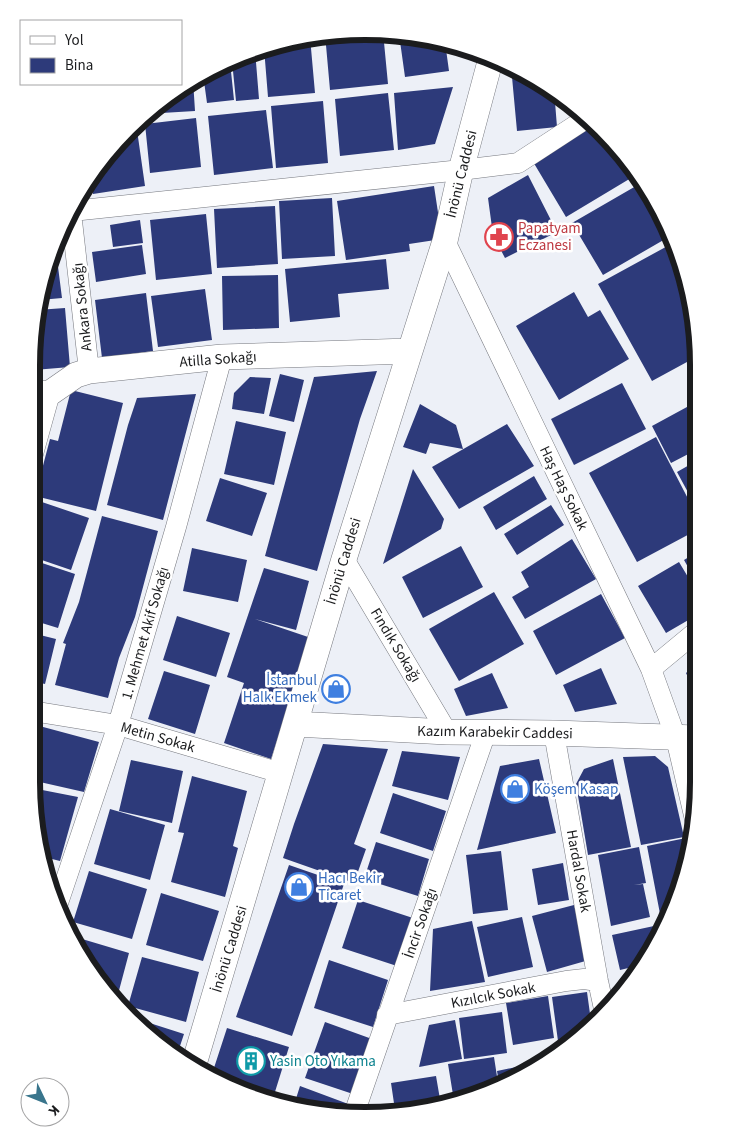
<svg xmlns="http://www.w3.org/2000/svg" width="730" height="1147" font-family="'Source Sans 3',sans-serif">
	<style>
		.building { fill: #2d3a7a }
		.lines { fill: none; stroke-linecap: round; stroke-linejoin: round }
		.minor-casing { stroke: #76787f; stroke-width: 21 }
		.tertiary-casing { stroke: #76787f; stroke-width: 26 }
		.minor { stroke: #fff; stroke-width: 20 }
		.tertiary { stroke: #fff; stroke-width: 25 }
		.labels { text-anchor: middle; stroke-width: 5; stroke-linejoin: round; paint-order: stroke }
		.street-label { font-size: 15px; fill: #1b1c1e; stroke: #fff }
		.health-label { font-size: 15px; fill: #be3a42; stroke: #fff; text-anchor: start }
		.shop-label { font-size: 15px; fill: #366cbe; stroke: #fff; text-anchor: start }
		.culture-label { font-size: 15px; fill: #0d838f; stroke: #fff; text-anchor: start }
		.rim { fill: none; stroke: #1b1c1e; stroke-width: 6 }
	</style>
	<rect width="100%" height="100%" fill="#edf0f7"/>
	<path class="building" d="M383 32 388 84 330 90 325 34Z
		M399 34 445 42 449 71 405 77Z
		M310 37 315 93 268 97 264 48Z
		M255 50 259 99 236 101 232 61Z
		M230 62 234 100 207 103 203 74Z
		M529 76 569 101 555 102 557 127 517 131 512 77Z
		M193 80 195 111 145 114Z
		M453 87 435 144 398 150 394 93Z
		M388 93 394 150 340 156 335 99Z
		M323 101 328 163 276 168 271 106Z
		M266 110 273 168 214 175 208 116Z
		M196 118 201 167 150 173 145 124Z
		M136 123 145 186 93 194 91 178 100 162Z
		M594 124 616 145 636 175 566 217 532 160Z
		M528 175 557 232 505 258 493 235 488 198Z
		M434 186 442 239 409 244 410 251 346 260 337 201Z
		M636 186 667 238 603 275 572 223Z
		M332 198 335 256 282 259 279 201Z
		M275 206 278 264 217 268 214 209Z
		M206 214 212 274 156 280 150 220Z
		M140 220 143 243 113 247 110 225Z
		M55 243 62 298 40 300Z
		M673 243 687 278 698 343V356L652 381 598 284Z
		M142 245 146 274 96 282 92 252Z
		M386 259 389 289 338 294 340 317 290 322 285 269Z
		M278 275 279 328 223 330 222 276Z
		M205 289 212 340 158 347 151 296Z
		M574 292 588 317 600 310 629 359 559 400 516 326Z
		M146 293 153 351 102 358 95 300Z
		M65 308 70 367 34 370V322L37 310Z
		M377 371 360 419 317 571 265 556 314 377Z
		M280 374 304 380 294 422 269 416Z
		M250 377 271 378 264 414 232 409 234 393Z
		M622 383 646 429 574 465 551 419Z
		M71 390 123 403 96 511 35 496 50 439 58 441Z
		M196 394 163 520 107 505 128 425 137 398Z
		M698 401V449L671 463 652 426Z
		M420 404 456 425 463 449 430 443 426 454 403 447Z
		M236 421 286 432 274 485 224 474Z
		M507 424 534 466 459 509 432 467Z
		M656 437 697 516V530L637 562 589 473Z
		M698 460 697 509 677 472Z
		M413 469 444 519 441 529 383 564Z
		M534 476 547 499 496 530 483 507Z
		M220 478 267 493 252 536 206 521Z
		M36 500 89 518 71 570 33 557V511Z
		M551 505 564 525 517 555 504 534Z
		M102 516 158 531 135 617 119 658 108 698 55 685 66 644 63 643 79 602Z
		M572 539 596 579 525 619 512 597 529 587 521 572Z
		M461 546 483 587 423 618 402 577Z
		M192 548 247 560 238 602 183 591Z
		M697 552V583L684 560Z
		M33 560 75 574 58 628 32 620Z
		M679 562 697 592V615L666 633 638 586Z
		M264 568 309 581 296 630 255 619 311 638 271 759 224 743 244 683 227 677Z
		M494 592 524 644 459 681 429 629Z
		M601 594 625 638 556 675 533 631Z
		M177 616 230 633 216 677 163 660Z
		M32 633 56 639 45 684 32 681Z
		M697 663V670L696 694 686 673Z
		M601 668 617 704 575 712 563 685Z
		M164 671 210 685 195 734 148 719Z
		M492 673 508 708 466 716 454 689Z
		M333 675 348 680 341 702 324 698Z
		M32 724 99 742 84 792 31 780Z
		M323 744 388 749 354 844 366 849 354 883 283 858 294 824Z
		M402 751 460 757 448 800 392 786Z
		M655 756 668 767 684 837 641 845 623 757Z
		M539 759 556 833 477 850 500 766Z
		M613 759 631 847 588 855 576 784 584 769Z
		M131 760 183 771 172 823 119 811Z
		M192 776 247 791 233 846 238 848 225 897 171 882 184 833 178 832Z
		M32 788 78 797 60 861 44 857Z
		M393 793 446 811 433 851 380 833Z
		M110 809 165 825 150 880 94 864Z
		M686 838 689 853 673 909 669 918 661 919 647 846Z
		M376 842 429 859 418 896 364 879Z
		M639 847 646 883 634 885 643 884 650 917 611 926 598 855Z
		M501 851 508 910 473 914 466 855Z
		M563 863 569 900 538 905 532 869Z
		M289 865 344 884 292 1036 236 1017Z
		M89 871 147 889 132 939 73 922Z
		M161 893 219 911 203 961 146 945Z
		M358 900 416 919 400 967 342 948Z
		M574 905 589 960 547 972 532 916Z
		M522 917 533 967 488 977 477 927Z
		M472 921 485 982 430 991 433 929Z
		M654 926 657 938 641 965 620 970 612 935Z
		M72 936 129 953 117 998 88 968Z
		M142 957 199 972 186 1022 128 1006Z
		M329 960 388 980 373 1027 314 1008Z
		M587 992 591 1021 572 1039 558 1041 552 997Z
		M548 996 554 1038 513 1045 506 1003Z
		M502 1012 507 1053 464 1059 459 1018Z
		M134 1018 184 1034 177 1055 162 1047Z
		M455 1020 462 1059 419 1067 429 1025Z
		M325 1022 372 1039 353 1094 305 1078Z
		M227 1028 289 1047 274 1095 221 1078 212 1074Z
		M569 1042 558 1052 557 1044Z
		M494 1057 498 1083 461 1100 454 1101 448 1064Z
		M545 1061 546 1062 499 1083 497 1071Z
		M436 1076 441 1105 395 1110 391 1083Z
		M300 1086 351 1105 348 1115H343L294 1105Z"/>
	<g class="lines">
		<defs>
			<path id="minor" d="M72 211 461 170 518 163 587 118
				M71 212 89 371
				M445 241 651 669 676 738 696 824
				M33 454 50 393
				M344 559 447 732
				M651 669 697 631
				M32 711 118 725 281 773
				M554 733 598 981 604 1009
				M57 906 118 725 176 527 222 357
				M387 1015 566 981 584 979 598 981
				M354 1114 486 732"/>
			<path id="tertiary" d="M34 394 50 393 76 375 89 371 222 357 409 351
				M295 724 447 732 554 733 696 738
				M194 1064 344 559 445 241 461 170 491 58"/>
		</defs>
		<use href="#minor" class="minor-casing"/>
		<use href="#tertiary" class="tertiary-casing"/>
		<use href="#minor" class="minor"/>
		<use href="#tertiary" class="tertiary"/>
	</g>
	<defs>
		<symbol id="pharmacy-ring" viewBox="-11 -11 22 22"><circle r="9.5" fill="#fff" stroke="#e0444e" stroke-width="1.5"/><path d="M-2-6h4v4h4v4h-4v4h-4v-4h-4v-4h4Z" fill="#e0444e"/></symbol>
		<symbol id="shop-ring" viewBox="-11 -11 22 22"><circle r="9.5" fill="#fff" stroke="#3f7fe0" stroke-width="1.5"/><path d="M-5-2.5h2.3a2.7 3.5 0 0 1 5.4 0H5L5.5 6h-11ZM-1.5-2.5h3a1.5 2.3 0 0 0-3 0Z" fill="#3f7fe0"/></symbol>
		<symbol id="building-ring" viewBox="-11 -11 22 22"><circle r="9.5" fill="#fff" stroke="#0f9aa8" stroke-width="1.5"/><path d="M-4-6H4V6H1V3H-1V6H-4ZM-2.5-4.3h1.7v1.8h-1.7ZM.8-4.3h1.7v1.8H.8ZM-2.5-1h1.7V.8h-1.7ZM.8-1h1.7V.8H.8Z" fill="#0f9aa8"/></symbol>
	</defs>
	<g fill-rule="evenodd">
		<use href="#pharmacy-ring" x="483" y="221" width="32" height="32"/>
		<use href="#shop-ring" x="320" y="673" width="32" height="32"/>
		<use href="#shop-ring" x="499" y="773" width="32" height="32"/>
		<use href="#shop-ring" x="283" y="871" width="32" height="32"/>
		<use href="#building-ring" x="235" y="1045" width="32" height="32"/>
	</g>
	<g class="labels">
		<g class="street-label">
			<text transform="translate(461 174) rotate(-76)" y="5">İnönü Caddesi</text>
			<text transform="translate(82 307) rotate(-96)" y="5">Ankara Sokağı</text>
			<text transform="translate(218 359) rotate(-4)" y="5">Atilla Sokağı</text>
			<text transform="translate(564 488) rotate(64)" y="5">Haş Haş Sokak</text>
			<text transform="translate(343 561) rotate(-73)" y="5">İnönü Caddesi</text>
			<text transform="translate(145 633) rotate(-74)" y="5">1. Mehmet Akif Sokağı</text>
			<text transform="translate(396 645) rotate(59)" y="5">Fındık Sokağı</text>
			<text transform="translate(495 732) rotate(1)" y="5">Kazım Karabekir Caddesi</text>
			<text transform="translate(158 737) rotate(16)" y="5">Metin Sokak</text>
			<text transform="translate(579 871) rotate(80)" y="5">Hardal Sokak</text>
			<text transform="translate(420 923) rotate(-71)" y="5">İncir Sokağı</text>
			<text transform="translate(229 949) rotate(-73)" y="5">İnönü Caddesi</text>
			<text transform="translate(493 995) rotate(-11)" y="5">Kızılcık Sokak</text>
		</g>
		<g class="health-label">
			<text x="518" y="233">Papatyam<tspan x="518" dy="17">Eczanesi</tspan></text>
		</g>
		<g class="shop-label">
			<text x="317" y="685" text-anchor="end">İstanbul<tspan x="317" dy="17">Halk Ekmek</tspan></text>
			<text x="534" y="794">Köşem Kasap</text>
			<text x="318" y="883">Hacı Bekir<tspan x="318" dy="17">Ticaret</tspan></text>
		</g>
		<g class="culture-label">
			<text x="270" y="1066">Yasin Oto Yıkama</text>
		</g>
	</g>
	<path d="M0 0H730V1147H0ZM365 40H365A325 325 0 0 1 690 365V782A325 325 0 0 1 365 1107H365A325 325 0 0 1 40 782V365A325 325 0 0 1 365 40Z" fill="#fff" fill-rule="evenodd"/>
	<path class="rim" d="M365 40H365A325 325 0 0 1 690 365V782A325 325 0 0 1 365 1107H365A325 325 0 0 1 40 782V365A325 325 0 0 1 365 40Z"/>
	<rect x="20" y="20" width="162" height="65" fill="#ffffff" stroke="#a4a4a5"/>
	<rect x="30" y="36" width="25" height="8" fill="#ffffff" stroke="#a4a4a5"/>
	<text x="65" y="45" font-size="15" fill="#1b1c1e">Yol</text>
	<rect x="30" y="58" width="25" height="15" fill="#2d3a7a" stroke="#a4a4a5"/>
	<text x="65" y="70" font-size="15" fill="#1b1c1e">Bina</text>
	<g transform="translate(45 1102) rotate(133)"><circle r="24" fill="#ffffff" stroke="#a4a4a5"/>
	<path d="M0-4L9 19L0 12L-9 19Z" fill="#39758c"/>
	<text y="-8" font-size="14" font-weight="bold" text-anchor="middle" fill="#1b1c1e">K</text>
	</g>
</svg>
